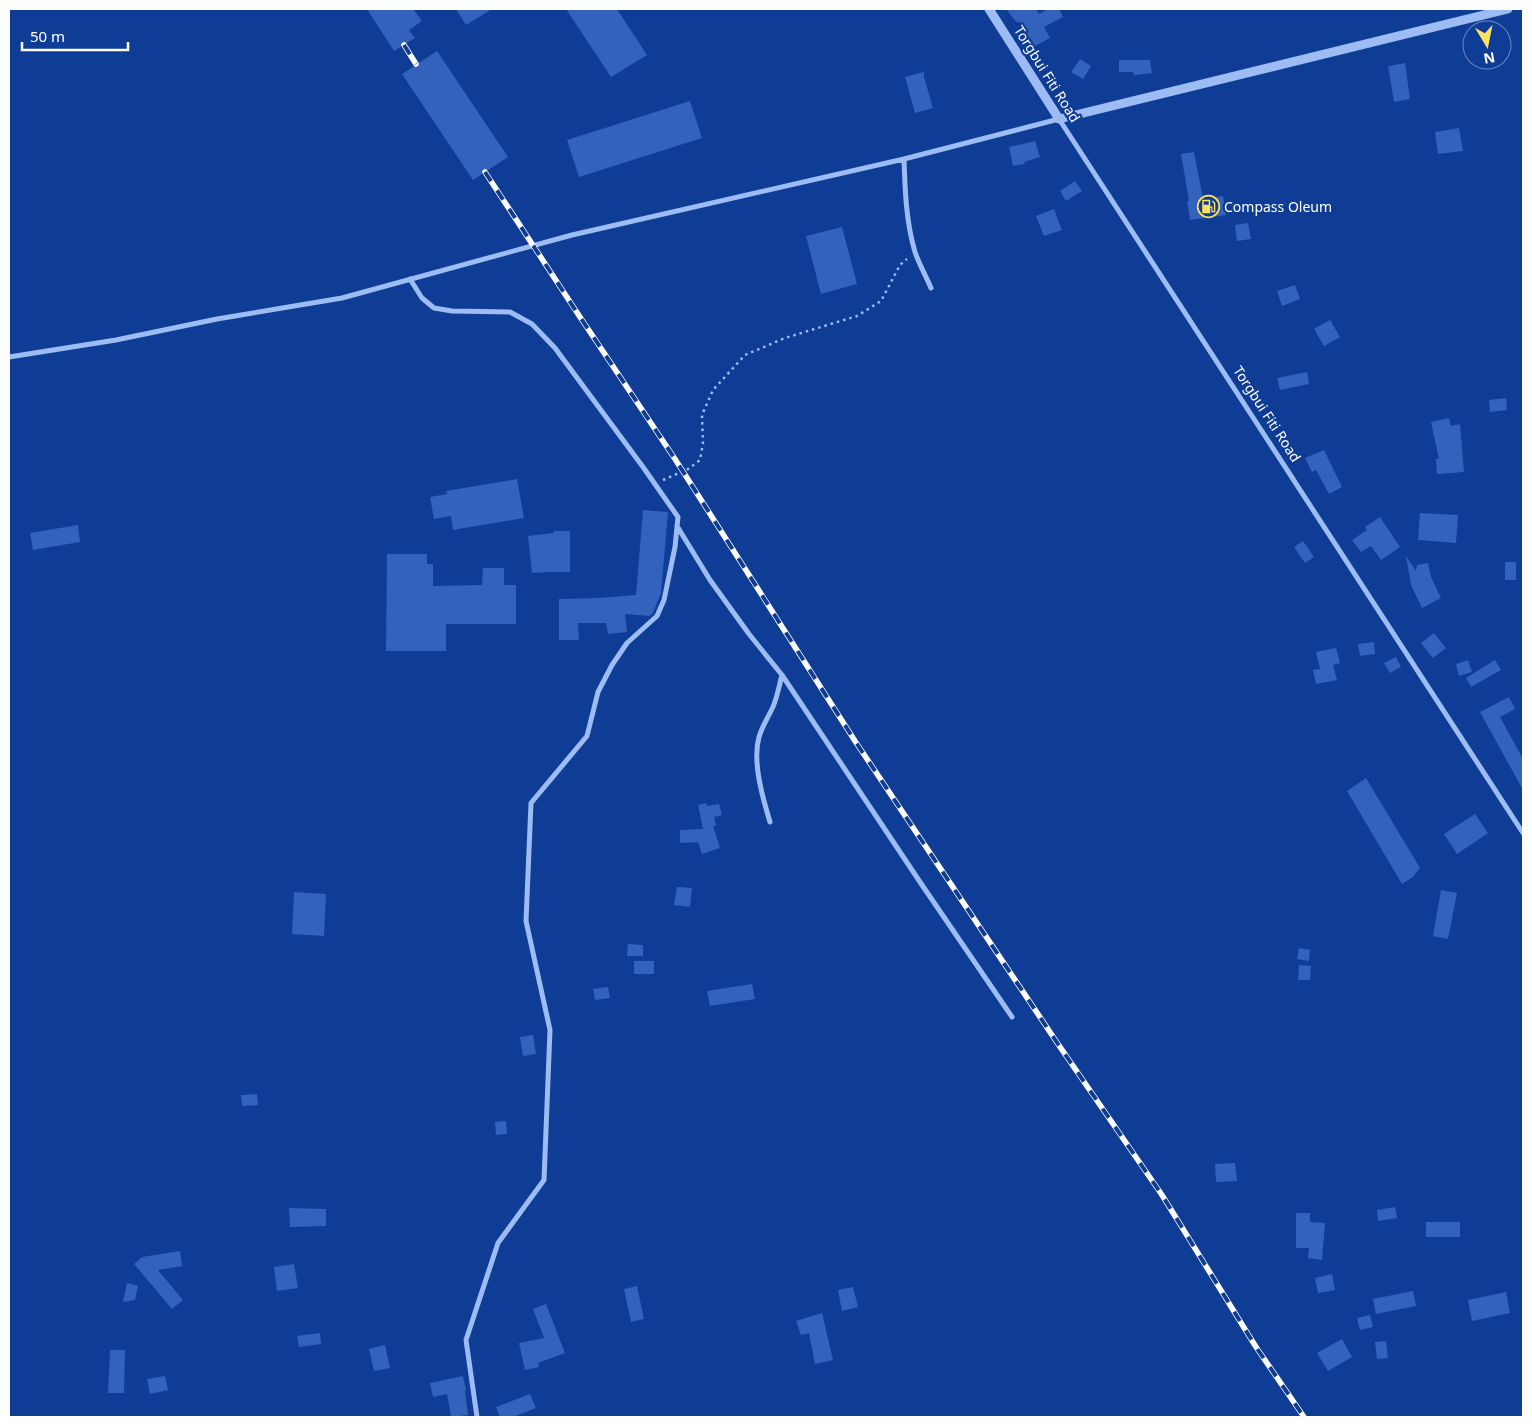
<svg xmlns="http://www.w3.org/2000/svg" width="1532" height="1426" font-family="'Noto Sans',sans-serif">
	<style>
		.building { fill: #3362bc }
		.lines { fill: none; stroke-linecap: round; stroke-linejoin: round }
		.path { stroke: #9dbcf4; stroke-width: 2.5; stroke-dasharray: 2.5 4; stroke-linecap: butt }
		.minor { stroke: #9dbcf4; stroke-width: 5 }
		.tertiary { stroke: #9dbcf4; stroke-width: 9 }
		.rail-casing { stroke: #fff; stroke-width: 5.5 }
		.rail { stroke: #0f3c95; stroke-width: 4; stroke-dasharray: 11; stroke-linecap: butt }
		.labels { text-anchor: middle; stroke-width: 4.5; stroke-linejoin: round; paint-order: stroke }
		.street-label { font-size: 14px; fill: #fff; stroke: #0f3c95 }
		.poi-label { font-size: 14px; fill: #fff; stroke: #0f3c95; text-anchor: start }
	</style>
	<rect width="100%" height="100%" fill="#0f3c95"/>
	<path class="building" d="M367 9H413L422 21 409 30 415 38 394 51Z
		M456 9H492L466 25Z
		M566 9H617L647 55 611 77Z
		M1006 9H1036L1039 14 1048 9H1059L1063 17 1044 27 1050 38 1033 47 1019 21 1017 23Z
		M437 51 508 157 473 180 402 74Z
		M1080 59 1091 66 1083 79 1071 72Z
		M1119 60H1150L1152 73 1134 75 1133 72H1119Z
		M1405 63 1410 99 1394 102 1388 66Z
		M924 72V77L933 108 915 113 905 77Z
		M690 101 702 138 579 177 567 140Z
		M1459 128 1463 151 1438 154 1435 132Z
		M1035 141 1040 157 1024 162 1025 164 1013 166 1009 147Z
		M1194 152 1203 199 1223 196 1226 215 1190 220 1187 201H1189L1181 154Z
		M1075 181 1082 191 1066 201 1060 191Z
		M1054 209 1062 230 1044 236 1036 216Z
		M1248 223 1251 239 1237 241 1235 225Z
		M842 227 857 284 821 294 806 236Z
		M1295 285 1300 299 1282 306 1277 291Z
		M1330 320 1340 337 1324 346 1314 329Z
		M1307 372 1309 384 1280 390 1277 378Z
		M1506 398 1507 410 1490 412 1489 400Z
		M1449 418 1451 426 1460 424 1464 472 1437 474 1436 459H1439L1431 422Z
		M1324 450 1342 487 1329 494 1316 470 1312 472 1305 458Z
		M517 479 524 518 453 530 451 516 434 519 430 497 447 494 446 491Z
		M643 510 668 512 661 593 653 613 650 616 625 614 627 632 608 634 606 623H578L579 640H559V599L599 598 636 595Z
		M1420 513 1458 515 1456 543 1418 540Z
		M1380 517 1400 547 1381 560 1371 546 1361 552 1352 540 1367 530 1365 527Z
		M78 525 80 542 33 550 30 533Z
		M554 531H570V572H548L532 573 528 536 554 533Z
		M1303 541 1314 557 1305 563 1294 547Z
		M387 554H427V564H433V586L482 585 483 568H504V585H516V624H446V651H386Z
		M1406 556 1416 571 1417 565 1428 563 1431 577 1441 598 1422 608 1411 585Z
		M1505 562H1516V580H1505Z
		M1434 633 1446 648 1433 658 1421 643Z
		M1374 642 1375 654 1360 656 1358 644Z
		M1336 648 1340 663 1333 665 1337 680 1316 684 1313 670 1320 669 1316 652Z
		M1396 657 1401 667 1390 673 1384 663Z
		M1468 660 1472 672 1459 676 1456 664Z
		M1495 660 1501 670 1471 687 1466 678Z
		M1509 697 1515 709 1500 717 1523 759V790L1480 712Z
		M1366 778 1420 868 1413 877 1402 884 1347 791Z
		M706 803 707 806 719 804 722 815 714 817 716 826H713L720 848 702 854 698 842 680 843V830L703 829 698 805Z
		M1475 814 1488 833 1457 854 1444 834Z
		M677 887 692 888 690 907 674 905Z
		M1441 890 1457 893 1448 939 1433 936Z
		M294 892 326 894 324 936 292 934Z
		M628 944 643 945V956H627Z
		M1299 948 1310 950 1309 961 1297 959Z
		M634 961H654V974H634Z
		M1299 965 1311 966 1310 980H1298Z
		M752 984 755 999 710 1006 707 991Z
		M608 987 610 998 595 1000 593 989Z
		M533 1035 536 1054 523 1056 520 1037Z
		M257 1094 258 1105 242 1106 241 1095Z
		M506 1121 507 1134 496 1135 495 1122Z
		M1235 1163 1237 1181 1216 1182 1215 1164Z
		M1395 1207 1397 1218 1378 1221 1377 1210Z
		M289 1208 326 1209V1226L290 1227Z
		M1296 1213H1310V1222L1325 1223 1322 1260 1308 1258 1309 1248H1296Z
		M1426 1222H1460V1237H1426Z
		M180 1251 182 1266 158 1270 183 1300 172 1309 134 1264 142 1257Z
		M294 1264 298 1288 277 1291 274 1267Z
		M1332 1274 1335 1290 1318 1293 1315 1278Z
		M127 1283 138 1286 135 1300 123 1302Z
		M637 1286 644 1319 631 1322 624 1289Z
		M853 1287 858 1307 842 1311 838 1290Z
		M1413 1291 1416 1306 1376 1314 1373 1299Z
		M1506 1292 1510 1313 1472 1321 1468 1300Z
		M546 1304 565 1353 538 1363 539 1367 525 1370 519 1343 544 1338 533 1309Z
		M822 1313 833 1360 815 1364 809 1333 801 1335 796 1321Z
		M1370 1315 1373 1327 1360 1330 1357 1318Z
		M320 1333 321 1344 299 1347 297 1336Z
		M1342 1339 1352 1357 1328 1371 1317 1353Z
		M1386 1341 1388 1358 1377 1359 1375 1342Z
		M385 1345 390 1368 374 1371 369 1349Z
		M110 1350H125L124 1393H108Z
		M165 1376 168 1390 150 1394 147 1379Z
		M463 1376 466 1390 465 1391 468 1415 451 1417 447 1394 433 1397 430 1383Z
		M530 1394 536 1408 513 1417H500L496 1407Z"/>
	<g class="lines">
		<path class="path" d="M663 480 688 469 700 460 703 443 702 415 713 390 745 355 785 338 857 316 881 301 900 265 907 259"/>
		<path class="minor" d="M904 159C905 190 906 222 915 252 919 264 926 276 931 288
			M410 279 422 298 434 308 452 311 510 312 532 324 555 348 643 467 678 517 675 547 664 600 657 616 627 643 612 665 598 692 587 736 531 803 526 921 550 1030 544 1180 498 1243 466 1340 477 1417
			M9 357 116 340 217 319 342 298 572 235 904 159 1059 119 1523 833
			M677 526 710 580 749 634 782 675 920 882 1012 1017
			M770 822C763 799 752 762 759 737 762 727 767 719 772 709 777 699 779 686 782 675"/>
		<path class="tertiary" d="M989 9 1059 119 1508 9"/>
		<defs>
			<path id="rail" d="M404 45 416 64
				M485 172 578 314 675 459 855 741 1058 1044 1162 1195 1256 1347 1304 1417"/>
		</defs>
		<use href="#rail" class="rail-casing"/>
		<use href="#rail" class="rail"/>
	</g>
	<defs>
		<symbol id="fuel-ring" viewBox="-11 -11 22 22"><circle r="9.5" fill="#0f3c95" stroke="#ffe160" stroke-width="1.5"/><path d="M-5.5-6h7V0h2V4h1.3V-2.5L3-4.5l.8-.8L6-3V5H2.5V1h-1V6h-7ZM-4.2-4.7v3.2H.2V-4.7Z" fill="#ffe160"/></symbol>
	</defs>
	<g fill-rule="evenodd">
		<use href="#fuel-ring" x="1196" y="194" width="25" height="25"/>
	</g>
	<g class="labels">
		<g class="street-label">
			<text transform="translate(1047 74) rotate(58)" y="5">Torgbui Fiti Road</text>
			<text transform="translate(1267 414) rotate(57)" y="5">Torgbui Fiti Road</text>
		</g>
		<g class="poi-label">
			<text x="1224" y="212">Compass Oleum</text>
		</g>
	</g>
	<rect width="1532" height="1426" fill="none" stroke="#ffffff" stroke-width="20"/>
	<g transform="translate(1487 45) rotate(170)"><circle r="24" fill="#0f3c95" stroke="#6f8abf"/>
	<path d="M0-4L9 19L0 12L-9 19Z" fill="#ffe160"/>
	<text y="-8" font-size="14" font-weight="bold" text-anchor="middle" fill="#ffffff">N</text>
	</g>
	<path d="M22 42v8h106v-8" fill="none" stroke="#ffffff" stroke-width="2.5"/>
	<text x="30" y="42" font-size="15" fill="#ffffff" stroke="#0f3c95" stroke-width="4" paint-order="stroke">50 m</text>
</svg>
